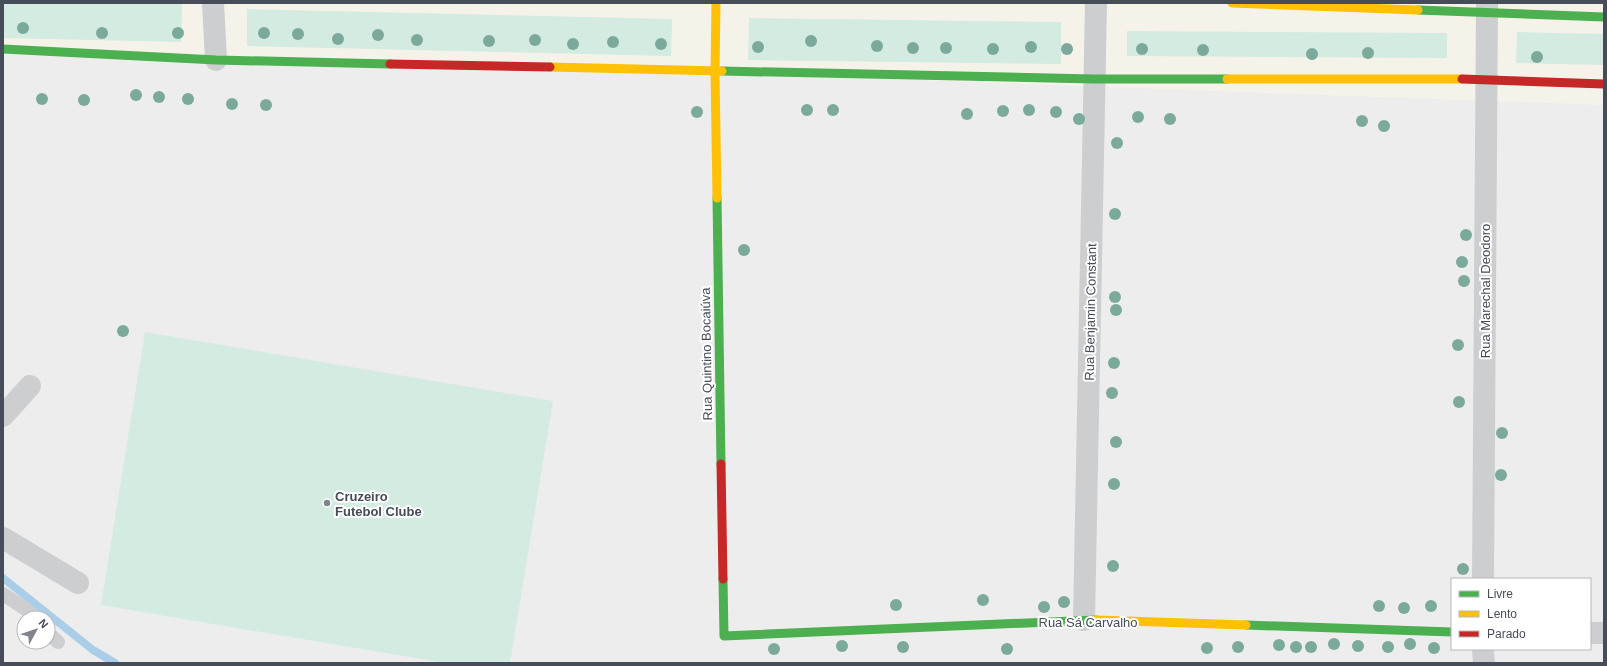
<svg xmlns="http://www.w3.org/2000/svg" width="1607" height="666" font-family="Arial,sans-serif">
	<style>
		.commercial { fill: #f5f3e9 }
		.green { fill: #d3ebe1 }
		.lines { fill: none; stroke-linecap: round; stroke-linejoin: round }
		.stream { stroke: #aacee7; stroke-width: 8 }
		.lane { stroke: #ccced0; stroke-width: 14 }
		.street { stroke: #ccced0; stroke-width: 22 }
		.fast { stroke: #4caf50; stroke-width: 9 }
		.slow { stroke: #ffc107; stroke-width: 9 }
		.jam { stroke: #c62828; stroke-width: 9 }
		.tree { fill: #7baa9c }
		.poi-dot { fill: #81848c; stroke: #fff; stroke-width: 1.5 }
		.labels { text-anchor: middle; stroke-width: 4; stroke-linejoin: round; paint-order: stroke }
		.street-label { font-size: 13px; fill: #464c58; stroke: #fff }
		.poi-label { font-size: 13px; font-weight: bold; fill: #464c58; stroke: #fff; text-anchor: start }
	</style>
	<rect width="100%" height="100%" fill="#eeeded"/>
	<path class="commercial" d="M3 3H1604V105L3 47Z"/>
	<path class="green" d="M3 3H182L181 42 3 38Z
		M247 9 672 19 671 56 247 46Z
		M749 18 1061 22V64L748 60Z
		M1127 31 1447 33V58L1127 56Z
		M1517 32 1604 34V65L1516 63Z
		M145 332 553 401 510 663H445L101 605Z"/>
	<g class="lines">
		<path class="stream" d="M3 578 93 650 115 663"/>
		<path class="lane" d="M3 594 27 610 35 618
			M48 633 58 642"/>
		<path class="street" d="M213 3 216 60
			M3 416 30 386
			M3 538 78 583
			M1483 579 1487 3
			M1084 620 1096 3
			M1590 633H1604
			M1483 649 1484 663"/>
		<path class="fast" d="M1418 10 1604 17
			M3 49 216 60 390 64
			M722 71 1094 79H1227
			M717 198 721 464
			M723 579 724 636 1096 620
			M1246 625 1452 632"/>
		<path class="slow" d="M716 3 715 71 717 198
			M1232 3 1418 10
			M550 67 722 71
			M1227 79H1462
			M1096 620 1246 625"/>
		<path class="jam" d="M390 64 550 67
			M1462 79 1604 84
			M721 464 723 579"/>
	</g>
	<g class="tree">
		<circle cx="23" cy="28" r="6"/>
		<circle cx="102" cy="33" r="6"/>
		<circle cx="178" cy="33" r="6"/>
		<circle cx="264" cy="33" r="6"/>
		<circle cx="298" cy="34" r="6"/>
		<circle cx="378" cy="35" r="6"/>
		<circle cx="338" cy="39" r="6"/>
		<circle cx="417" cy="40" r="6"/>
		<circle cx="535" cy="40" r="6"/>
		<circle cx="489" cy="41" r="6"/>
		<circle cx="811" cy="41" r="6"/>
		<circle cx="613" cy="42" r="6"/>
		<circle cx="573" cy="44" r="6"/>
		<circle cx="661" cy="44" r="6"/>
		<circle cx="877" cy="46" r="6"/>
		<circle cx="758" cy="47" r="6"/>
		<circle cx="1031" cy="47" r="6"/>
		<circle cx="913" cy="48" r="6"/>
		<circle cx="946" cy="48" r="6"/>
		<circle cx="993" cy="49" r="6"/>
		<circle cx="1067" cy="49" r="6"/>
		<circle cx="1142" cy="49" r="6"/>
		<circle cx="1203" cy="50" r="6"/>
		<circle cx="1368" cy="53" r="6"/>
		<circle cx="1312" cy="54" r="6"/>
		<circle cx="1537" cy="57" r="6"/>
		<circle cx="136" cy="95" r="6"/>
		<circle cx="159" cy="97" r="6"/>
		<circle cx="42" cy="99" r="6"/>
		<circle cx="188" cy="99" r="6"/>
		<circle cx="84" cy="100" r="6"/>
		<circle cx="232" cy="104" r="6"/>
		<circle cx="266" cy="105" r="6"/>
		<circle cx="807" cy="110" r="6"/>
		<circle cx="833" cy="110" r="6"/>
		<circle cx="1029" cy="110" r="6"/>
		<circle cx="1003" cy="111" r="6"/>
		<circle cx="697" cy="112" r="6"/>
		<circle cx="1056" cy="112" r="6"/>
		<circle cx="967" cy="114" r="6"/>
		<circle cx="1138" cy="117" r="6"/>
		<circle cx="1079" cy="119" r="6"/>
		<circle cx="1170" cy="119" r="6"/>
		<circle cx="1362" cy="121" r="6"/>
		<circle cx="1384" cy="126" r="6"/>
		<circle cx="1117" cy="143" r="6"/>
		<circle cx="1115" cy="214" r="6"/>
		<circle cx="1466" cy="235" r="6"/>
		<circle cx="744" cy="250" r="6"/>
		<circle cx="1462" cy="262" r="6"/>
		<circle cx="1464" cy="281" r="6"/>
		<circle cx="1115" cy="297" r="6"/>
		<circle cx="1116" cy="310" r="6"/>
		<circle cx="123" cy="331" r="6"/>
		<circle cx="1458" cy="345" r="6"/>
		<circle cx="1114" cy="363" r="6"/>
		<circle cx="1112" cy="393" r="6"/>
		<circle cx="1459" cy="402" r="6"/>
		<circle cx="1502" cy="433" r="6"/>
		<circle cx="1116" cy="442" r="6"/>
		<circle cx="1501" cy="475" r="6"/>
		<circle cx="1114" cy="484" r="6"/>
		<circle cx="1113" cy="566" r="6"/>
		<circle cx="1463" cy="569" r="6"/>
		<circle cx="983" cy="600" r="6"/>
		<circle cx="1064" cy="602" r="6"/>
		<circle cx="896" cy="605" r="6"/>
		<circle cx="1379" cy="606" r="6"/>
		<circle cx="1431" cy="606" r="6"/>
		<circle cx="1044" cy="607" r="6"/>
		<circle cx="1404" cy="608" r="6"/>
		<circle cx="1334" cy="644" r="6"/>
		<circle cx="1410" cy="644" r="6"/>
		<circle cx="1279" cy="645" r="6"/>
		<circle cx="842" cy="646" r="6"/>
		<circle cx="1358" cy="646" r="6"/>
		<circle cx="903" cy="647" r="6"/>
		<circle cx="1238" cy="647" r="6"/>
		<circle cx="1296" cy="647" r="6"/>
		<circle cx="1311" cy="647" r="6"/>
		<circle cx="1388" cy="647" r="6"/>
		<circle cx="1207" cy="648" r="6"/>
		<circle cx="1434" cy="648" r="6"/>
		<circle cx="774" cy="649" r="6"/>
		<circle cx="1007" cy="649" r="6"/>
	</g>
	<circle class="poi-dot" cx="327" cy="503" r="4"/>
	<g class="labels">
		<g class="street-label">
			<text transform="translate(1485 291) rotate(-90)" y="5">Rua Marechal Deodoro</text>
			<text transform="translate(1090 312) rotate(-89)" y="5">Rua Benjamin Constant</text>
			<text transform="translate(706 354) rotate(-91)" y="5">Rua Quintino Bocaiúva</text>
			<text x="1088" y="627">Rua Sá Carvalho</text>
		</g>
		<g class="poi-label">
			<text x="335" y="501">Cruzeiro<tspan x="335" dy="15">Futebol Clube</tspan></text>
		</g>
	</g>
	<rect width="1607" height="666" fill="none" stroke="#464c58" stroke-width="8"/>
	<rect x="1451" y="578" width="140" height="72" fill="#ffffff" stroke="#b5b7bc"/>
	<rect x="1459" y="591" width="20" height="6" fill="#4caf50" stroke="#b5b7bc"/>
	<text x="1487" y="598" font-size="12" fill="#464c58">Livre</text>
	<rect x="1459" y="611" width="20" height="6" fill="#ffc107" stroke="#b5b7bc"/>
	<text x="1487" y="618" font-size="12" fill="#464c58">Lento</text>
	<rect x="1459" y="631" width="20" height="6" fill="#c62828" stroke="#b5b7bc"/>
	<text x="1487" y="638" font-size="12" fill="#464c58">Parado</text>
	<g transform="translate(36 630) rotate(50)"><circle r="19" fill="#ffffff" stroke="#b5b7bc"/>
	<path d="M0-3L7 15L0 10L-7 15Z" fill="#81848c"/>
	<text y="-6" font-size="11" font-weight="bold" text-anchor="middle" fill="#464c58">N</text>
	</g>
</svg>
